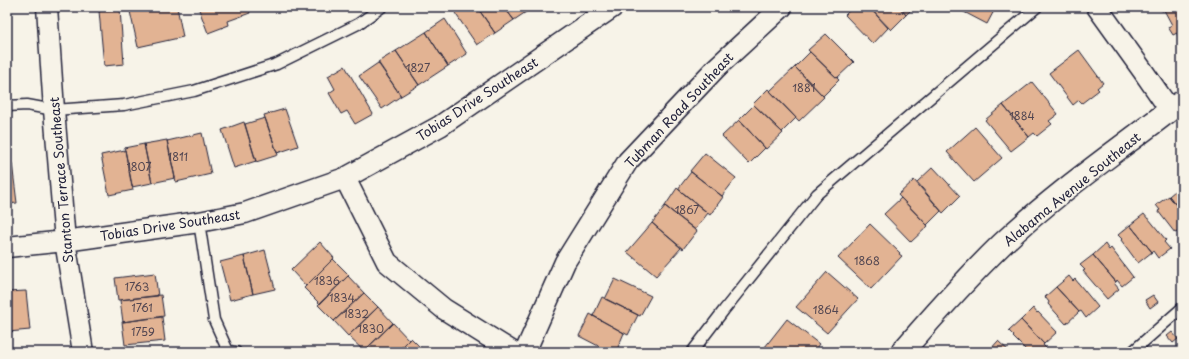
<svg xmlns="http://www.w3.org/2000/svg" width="1189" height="359" font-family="'Playpen Sans',sans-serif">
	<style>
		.building { fill: #e2b393; stroke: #22223b }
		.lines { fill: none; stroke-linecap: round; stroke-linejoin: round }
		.lane-casing { stroke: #22223b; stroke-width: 13 }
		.street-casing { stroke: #22223b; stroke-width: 23 }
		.secondary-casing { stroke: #22223b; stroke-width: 25 }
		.lane { stroke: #f7f3e8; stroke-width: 10 }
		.street { stroke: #f7f3e8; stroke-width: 20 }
		.secondary { stroke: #f7f3e8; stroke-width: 22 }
		.labels { text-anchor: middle; stroke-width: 3.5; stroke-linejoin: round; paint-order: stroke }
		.number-label { font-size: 11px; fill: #524651 }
		.street-label { font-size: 13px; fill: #22223b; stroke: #f7f3e8 }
	</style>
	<rect width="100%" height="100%" fill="#f7f3e8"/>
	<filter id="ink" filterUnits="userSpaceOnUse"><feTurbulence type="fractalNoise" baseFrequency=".025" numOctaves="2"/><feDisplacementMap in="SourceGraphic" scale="8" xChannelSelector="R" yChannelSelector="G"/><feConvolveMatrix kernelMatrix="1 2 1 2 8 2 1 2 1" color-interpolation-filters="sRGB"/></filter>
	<g filter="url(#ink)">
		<path class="building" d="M129 7H177L183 37 138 47Z
			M198 7H248L250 13 228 21 229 25 208 33Z
			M463 7H477L495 33 477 45 455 13Z
			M477 7H504L514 20 495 33Z
			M504 7H532V8L514 20Z
			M853 7H869L888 28 873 44 845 15Z
			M869 7H899L906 15 891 30Z
			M899 7H914L906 15Z
			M954 7H969L966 13Z
			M969 7H996L987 24 966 13Z
			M1160 7H1182V34L1178 36 1177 33 1173 35 1168 27 1172 25 1164 10 1162 11Z
			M120 9 124 64 104 66 99 11Z
			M445 19 467 54 448 66 426 32Z
			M426 32 448 66 419 85 396 51Z
			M826 34 854 62 837 78 808 50Z
			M1079 50 1103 83 1097 88 1099 90 1082 103 1079 100 1073 105 1049 73Z
			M396 51 419 85 401 96 378 62Z
			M810 52 839 80 823 96 795 67Z
			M378 63 401 96 382 109 359 76Z
			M345 66 373 114 355 124 347 111 341 114 329 93 335 89 328 76Z
			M795 67 824 97 799 121 770 91Z
			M1032 82 1058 114 1049 121 1052 124 1037 136 1034 133 1029 137 1003 105Z
			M768 89 796 118 782 132 753 104Z
			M754 105 783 133 766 149 739 120Z
			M1003 105 1029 137 1011 151 985 120Z
			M285 109 298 146 277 153 264 115Z
			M265 118 278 155 256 162 245 124Z
			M739 120 765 148 749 164 722 136Z
			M244 122 256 161 234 168 222 130Z
			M975 127 1002 158 974 182 947 152Z
			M202 133 211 174 176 182 167 141Z
			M167 140 175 178 152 183 144 144Z
			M144 144 152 183 132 187 125 150 124 148Z
			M125 150 133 190 109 195 101 155Z
			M705 153 736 178 722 196 690 171Z
			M7 163H12L17 203 7 204Z
			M933 167 960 196 943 213 917 182Z
			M691 172 723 197 710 215 678 189Z
			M914 180 941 211 927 225 898 195Z
			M1181 186 1182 188V213L1169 196Z
			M677 188 708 213 695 230 665 206Z
			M1169 196 1182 213V238L1177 232 1175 233 1158 211 1160 210 1156 205Z
			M901 198 928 226 911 242 884 214Z
			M665 206 697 231 683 249 652 223Z
			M1144 214 1148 219H1149L1166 240 1164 242 1170 249 1158 258 1153 251 1152 252 1130 225Z
			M652 223 681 248 656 276 627 252Z
			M870 224 900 253 899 254 902 256 871 289 838 258Z
			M1130 225 1152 252 1138 263 1121 240 1122 239 1118 235Z
			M320 242 334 258 306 286 291 270Z
			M1105 244 1109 250 1111 248 1133 277 1122 286 1117 280 1116 282 1093 255Z
			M265 250 275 289 253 294 244 256Z
			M1093 255 1116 282 1114 283 1119 289 1107 299 1083 271 1085 270 1080 265Z
			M244 256 253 294 230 300 220 262Z
			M333 259 349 275 320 304 304 288Z
			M827 272 858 299 827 333 796 307Z
			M155 273 158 296 118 300 115 278Z
			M348 276 364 293 334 321 318 305Z
			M1069 276 1073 281 1075 279 1098 307 1086 318 1081 311 1079 312 1056 287Z
			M615 279 651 296 640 316 605 299Z
			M1056 287 1079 312 1066 324 1048 304 1049 302 1045 297Z
			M26 291 30 330 8 332 7 320V292Z
			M364 293 378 307 348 336 334 321Z
			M161 295 164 316 123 322 120 300Z
			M1153 295 1158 302 1150 308 1145 300Z
			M602 297 638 315 628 335 593 316Z
			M378 307 393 323 364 351 348 336Z
			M1033 308 1037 313 1038 312 1057 332 1044 344 1021 320Z
			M590 314 624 333 616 352H610L579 336Z
			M162 317 165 341 125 345 122 322Z
			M787 319 819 344 813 352H761Z
			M1021 320 1044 344 1043 345 1049 351 1048 352H1028L1013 337 1014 336 1009 331Z
			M393 323 409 340 397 352H364V351Z
			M1172 332 1178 339 1173 343 1167 336Z
			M411 338 425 352H397Z
			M998 341 1010 352H988Z"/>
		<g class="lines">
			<defs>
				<path id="lane" d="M7 106 27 105 54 110 124 105 194 91 277 64 358 24 382 7
					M199 222 214 320 228 351 236 352
					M692 352 724 310 817 194 1037 7
					M1132 352 1182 308"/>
				<path id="street" d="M47 7 54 110 65 241 83 352
					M1097 7 1143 71 1170 110
					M345 178 387 262 444 309 513 352
					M7 247 65 241 199 222 245 213 345 178 440 126 613 7
					M525 352 565 262 628 161 716 68 782 7"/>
				<path id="secondary" d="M902 352C934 315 966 279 1001 245 1053 195 1113 154 1170 110L1182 102"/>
			</defs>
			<use href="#lane" class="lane-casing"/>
			<use href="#street" class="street-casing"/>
			<use href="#secondary" class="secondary-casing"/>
			<use href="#lane" class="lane"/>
			<use href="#street" class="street"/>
			<use href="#secondary" class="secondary"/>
		</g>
	</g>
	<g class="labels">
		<g class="number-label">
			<text x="418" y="72">1827</text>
			<text x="804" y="92">1881</text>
			<text x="1022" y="120">1884</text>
			<text x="178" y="161">1811</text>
			<text x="139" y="171">1807</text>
			<text x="687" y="214">1867</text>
			<text x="867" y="265">1868</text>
			<text x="327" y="285">1836</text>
			<text x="137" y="291">1763</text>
			<text x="342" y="302">1834</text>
			<text x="142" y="312">1761</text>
			<text x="826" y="314">1864</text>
			<text x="356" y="318">1832</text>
			<text x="371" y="333">1830</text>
			<text x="143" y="336">1759</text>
		</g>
		<g class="street-label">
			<text transform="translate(477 99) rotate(-33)" y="5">Tobias Drive Southeast</text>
			<text transform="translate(679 110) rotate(-47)" y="5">Tubman Road Southeast</text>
			<text transform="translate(61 180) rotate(-95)" y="5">Stanton Terrace Southeast</text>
			<text transform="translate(1072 189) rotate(-39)" y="5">Alabama Avenue Southeast</text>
			<text transform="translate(170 225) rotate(-9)" y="5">Tobias Drive Southeast</text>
		</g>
	</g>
	<rect width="1189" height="359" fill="none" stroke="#f7f3e8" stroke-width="24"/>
	<rect x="12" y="12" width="1165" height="335" fill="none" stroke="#22223b" stroke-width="1.5" filter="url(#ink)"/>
</svg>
